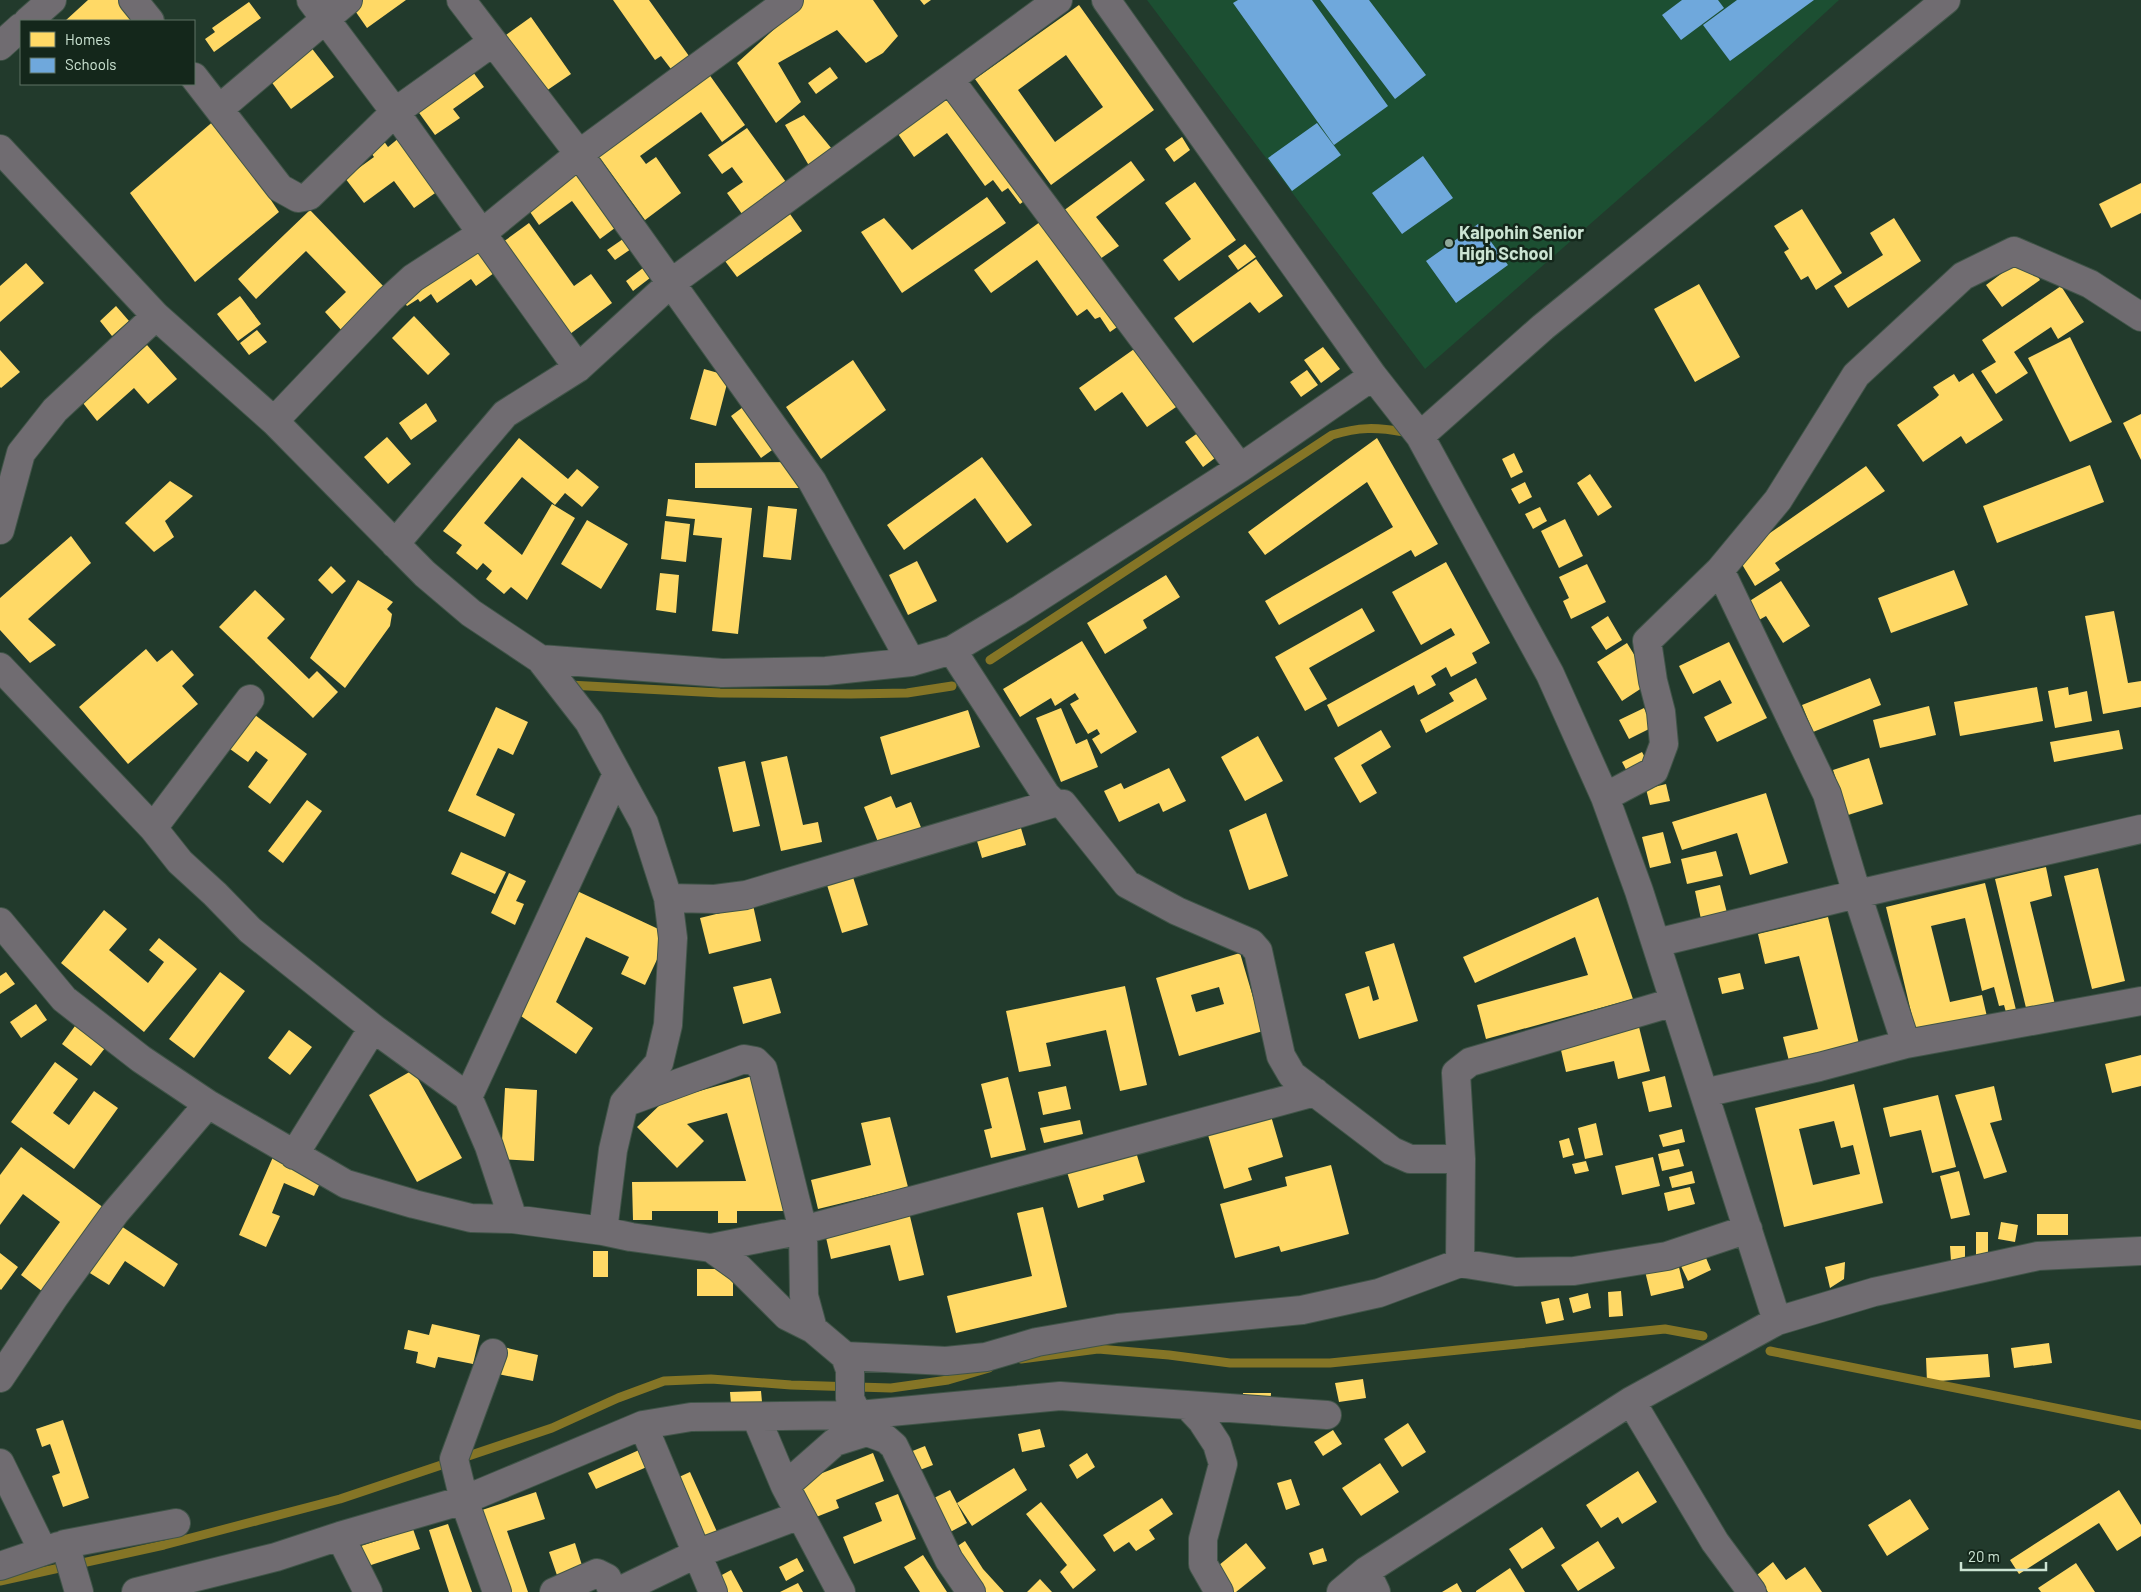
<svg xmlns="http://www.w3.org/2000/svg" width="2141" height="1592" font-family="Barlow,sans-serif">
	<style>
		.built { fill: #1c4f32 }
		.homes { fill: #ffd966; fill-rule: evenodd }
		.schools { fill: #6fa8dc }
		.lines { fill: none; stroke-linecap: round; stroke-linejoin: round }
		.stream { stroke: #857526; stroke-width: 9 }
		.street-casing { stroke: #405448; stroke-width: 30 }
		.street { stroke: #706c71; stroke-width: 28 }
		.poi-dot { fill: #90a899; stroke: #14271b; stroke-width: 2 }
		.labels { text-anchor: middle; stroke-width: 5; stroke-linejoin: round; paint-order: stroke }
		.poi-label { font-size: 18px; font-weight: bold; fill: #cce4d3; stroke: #14271b; text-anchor: start }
	</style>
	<rect width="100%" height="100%" fill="#223a2c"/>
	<path class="built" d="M1147 0H1839L1711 118 1425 369Z"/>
	<path class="homes" d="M88 0H122L142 21H65Z
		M358 0H406L367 28 351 5Z
		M613 0H649L689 56 671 69 661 56 655 60Z
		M795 0H873L898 36 883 53 866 63 837 30 778 63 801 102 776 123 737 63 792 13Z
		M920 0H931L924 5Z
		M249 2 261 18 214 52 205 39 215 32 212 28Z
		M1079 5 1154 110 1051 185 975 79ZM1066 55 1103 107 1055 142 1018 90Z
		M531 17 571 74 546 91 506 35Z
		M310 46 334 77 291 109 268 77Z
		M467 64 484 87 453 109 460 118 435 135 412 103Z
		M830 67 838 78 816 94 808 83Z
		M706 70 745 125 722 142 701 112 640 156 646 164 656 157 681 193 645 220 594 150Z
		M953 90 1030 197 1020 204 1008 188 1002 192 993 180 985 186 947 133 914 157 896 131Z
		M804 115 832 149 811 169 785 125Z
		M216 119 279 212 195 282 130 193Z
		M747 128 786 182 742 214 727 193 743 182 732 167 722 174 708 155Z
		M405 133 438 191 414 208 394 181 364 203 345 178 374 157 367 147 381 137 388 147Z
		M1182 137 1190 150 1174 162 1165 149Z
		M1131 161 1145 180 1096 217 1119 246 1094 263 1059 214Z
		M581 163 623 222 600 239 572 201 539 225 524 203Z
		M1195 182 1236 240 1179 281 1163 260 1191 239 1165 203Z
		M2141 183V213L2111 228 2099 204Z
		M987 197 1006 223 902 293 861 232 884 218 912 250Z
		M1802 209 1842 273 1816 290 1808 276 1801 280 1784 252 1789 249 1774 226Z
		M310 210 387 290 343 332 325 312 346 292 306 251 256 299 238 279Z
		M790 214 802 231 737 277 725 261Z
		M1894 218 1921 261 1848 308 1834 286 1883 255 1870 233Z
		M1044 219 1120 325 1110 332 1100 317 1095 319 1087 309 1077 316 1037 260 991 293 974 270Z
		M529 223 574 286 591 274 612 303 570 334 503 242Z
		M480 238 501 268 476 286 471 279 437 303 431 294 420 302 418 299 407 306 399 296Z
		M623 239 631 249 615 260 607 250Z
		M1245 244 1256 257 1238 270 1228 256Z
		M2024 257 2040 280 2002 307 1986 285Z
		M1256 259 1283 296 1259 313 1250 302 1193 343 1174 318Z
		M26 263 44 283 0 322V286Z
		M643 268 650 278 633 291 626 281Z
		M1699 284 1740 357 1695 382 1654 309Z
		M2061 286 2084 322 2058 339 2051 327 2014 352 2028 373 1996 394 1981 371 1996 362 1982 340Z
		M240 296 261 324 238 341 217 314Z
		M116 306 129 321 112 336 100 321Z
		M414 316 450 354 428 375 392 338Z
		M257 330 267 342 249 355 240 343Z
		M2070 337 2112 422 2070 442 2028 358Z
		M147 345 177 379 148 404 134 388 97 421 83 403Z
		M1137 347 1179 405 1147 427 1122 392 1095 411 1079 388Z
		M1323 347 1340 369 1321 383 1304 360Z
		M0 350 20 372 1 388 0 387Z
		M853 360 886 410 821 459 786 407Z
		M704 369 729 376 716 426 690 419Z
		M1307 370 1318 385 1301 397 1290 382Z
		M1973 373 2003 420 1966 444 1961 436 1923 462 1897 425 1936 398 1939 395 1933 387 1954 374 1959 382Z
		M751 401 782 443 761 458 731 416Z
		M426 403 437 421 411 440 399 423Z
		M2141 414V460L2123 423Z
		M1205 428 1223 452 1203 467 1185 442Z
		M387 437 411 464 388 484 364 457Z
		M519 438 568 479 577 469 599 487 582 507 565 493 555 505 522 477 484 523 522 555 552 504 575 518 527 600 511 587 504 594 486 579 492 571 483 563 477 570 456 553 462 545 443 531Z
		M1377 438 1438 544 1415 557 1411 550 1279 625 1265 601 1393 527 1367 482 1265 555 1248 532Z
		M1514 453 1523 472 1511 478 1502 459Z
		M982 457 1032 525 1007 543 975 498 904 550 887 525Z
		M799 462V488H695V463Z
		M2090 465 2104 502 1997 543 1983 506Z
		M1866 466 1885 491 1775 563 1780 570 1755 586 1737 556Z
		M1590 474 1612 507 1598 516 1577 483Z
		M170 481 193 496 165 521 174 537 154 552 125 523Z
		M1525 482 1532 497 1519 504 1511 489Z
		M668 499 752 508 738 634 712 631 722 538 693 535 695 519 666 516Z
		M768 506 797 509 791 560 763 557Z
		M1540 507 1547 521 1533 529 1525 514Z
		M1565 519 1583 556 1559 568 1541 531Z
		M587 520 628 544 601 589 561 564Z
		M665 521 690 524 686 562 661 559Z
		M71 536 91 563 28 619 56 645 30 663 0 630V598Z
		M917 561 937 601 908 615 889 575Z
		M1446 562 1490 643 1472 653 1477 663 1451 677 1446 667 1431 676 1436 685 1418 695 1414 685 1338 727 1327 705 1455 635 1451 628 1421 645 1392 592Z
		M1587 564 1606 602 1571 619 1563 601 1569 598 1559 577Z
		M331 566 346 581 332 594 318 580Z
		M1954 570 1968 605 1891 633 1878 598Z
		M660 573 679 575 676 613 656 610Z
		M1166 575 1180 597 1143 620 1147 628 1105 654 1087 623Z
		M358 580 393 602 387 609 392 614 390 626 345 688 310 658Z
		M1781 581 1810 626 1783 643 1766 616 1759 620 1748 602Z
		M255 590 285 619 267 638 309 679 317 671 338 692 313 718 219 627Z
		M1362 608 1375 631 1309 668 1327 699 1305 711 1275 657Z
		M2114 611 2128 683 2141 681V707L2103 714 2085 616Z
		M1608 616 1622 640 1606 650 1591 627Z
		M1082 641 1137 732 1101 754 1092 739 1100 734 1097 729 1088 734 1070 704 1079 699 1075 693 1055 706 1051 698 1020 717 1003 689Z
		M1729 642 1767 718 1717 742 1704 717 1732 703 1720 680 1693 694 1679 666Z
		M1627 643 1651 682 1622 701 1597 662Z
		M146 649 157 662 172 650 194 675 182 686 198 704 128 764 79 707Z
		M1476 678 1487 699 1426 733 1420 720 1454 701 1449 693Z
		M1870 678 1881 705 1813 732 1802 705Z
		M2037 687 2043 721 1960 736 1954 702Z
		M2068 687 2069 695 2087 691 2092 721 2055 728 2048 691Z
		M1929 706 1936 735 1880 748 1873 720Z
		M496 707 528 722 513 755 498 748 476 795 515 814 505 837 448 811Z
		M1061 708 1076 744 1087 739 1098 767 1061 782 1036 718Z
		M1644 708 1653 727 1629 739 1619 720Z
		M968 710 980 747 891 775 880 737Z
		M255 715 307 754 270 804 248 787 268 760 256 751 248 762 230 749Z
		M1381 730 1391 747 1361 765 1377 793 1360 803 1334 758Z
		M2119 730 2123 749 2054 762 2050 742Z
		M1258 736 1283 781 1245 801 1221 757Z
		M1642 752 1650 767 1630 777 1622 762Z
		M787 756 803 825 818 822 822 842 781 851 761 762Z
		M1869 758 1883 804 1848 815 1833 770Z
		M745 761 760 826 733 832 718 767Z
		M1169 768 1186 801 1163 812 1159 803 1119 822 1104 791 1121 783 1124 789Z
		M1666 784 1670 801 1650 805 1646 789Z
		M1766 793 1788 863 1750 875 1737 833 1682 850 1672 822Z
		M891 796 896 808 911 802 924 835 882 852 864 807Z
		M307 800 322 811 283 863 268 851Z
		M1266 813 1288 876 1249 890 1229 830Z
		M1018 818 1026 845 982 858 974 831Z
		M1663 832 1671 863 1650 868 1642 837Z
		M1716 851 1723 876 1687 884 1681 859Z
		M461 852 506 872 495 894 451 874Z
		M2046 867 2052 896 2030 902 2055 1005 2027 1012 1995 879Z
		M2098 868 2125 981 2092 989 2064 876Z
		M509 873 526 881 516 901 524 904 515 925 491 913Z
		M853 877 868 925 842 933 827 885Z
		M1985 883 2017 1014 2007 1016 2004 1005 1999 1006 1994 987 1982 991 1965 918 1931 926 1950 1002 1982 995 1988 1021 1917 1037 1886 907Z
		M1720 885 1727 913 1701 919 1695 891Z
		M575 890 669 934 645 985 621 974 629 957 586 937 556 1002 593 1028 576 1054 518 1014Z
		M1598 897 1633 999 1486 1039 1477 1005 1588 975 1575 937 1475 983 1463 957Z
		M753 905 761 941 709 954 700 918Z
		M104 910 127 929 109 950 148 983 164 962 149 950 159 938 197 969 144 1032 61 963Z
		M1828 917 1860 1048 1790 1065 1783 1037 1818 1029 1799 956 1765 964 1758 934Z
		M1394 943 1418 1021 1359 1039 1345 994 1369 986 1373 1001 1379 999 1365 952Z
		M1240 953 1263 1031 1179 1056 1156 978ZM1219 987 1224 1004 1196 1012 1191 995Z
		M6 972 15 984 0 994V976Z
		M220 972 245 991 194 1058 169 1039Z
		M1740 973 1744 989 1722 994 1718 978Z
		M771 978 781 1013 743 1024 733 987Z
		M1125 986 1147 1085 1120 1091 1106 1030 1046 1043 1051 1066 1019 1072 1006 1011Z
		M36 1004 47 1020 21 1038 10 1022Z
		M1637 1019 1650 1071 1618 1079 1614 1061 1566 1072 1558 1037Z
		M75 1026 105 1048 91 1066 62 1044Z
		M289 1030 312 1047 290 1075 268 1058Z
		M2141 1055V1086L2112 1093 2105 1064Z
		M55 1062 78 1079 53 1113 69 1125 94 1091 118 1108 74 1169 11 1122Z
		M413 1070 462 1158 417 1182 369 1095Z
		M756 1075 794 1211H737V1223H718V1211H652V1220H633L632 1182 746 1181 727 1113 687 1124 704 1141 677 1168 637 1127 664 1101Z
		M1665 1076 1672 1107 1649 1112 1642 1082Z
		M1008 1077 1026 1150 991 1158 984 1130 992 1128 981 1084Z
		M1854 1084 1883 1203 1784 1227 1755 1108ZM1834 1121 1841 1148 1853 1145 1860 1174 1813 1185 1799 1129Z
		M1066 1086 1071 1109 1043 1115 1038 1092Z
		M1994 1086 2002 1120 1990 1123 2007 1172 1984 1179 1955 1095Z
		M505 1088 537 1090 534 1161 501 1159Z
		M1938 1095 1956 1167 1932 1173 1921 1130 1890 1137 1883 1108Z
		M1271 1116 1283 1157 1248 1168 1252 1180 1224 1189 1208 1135Z
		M890 1117 908 1187 818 1209 811 1180 871 1165 861 1123Z
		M1080 1120 1083 1134 1044 1143 1040 1128Z
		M1596 1123 1603 1155 1585 1159 1578 1128Z
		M1682 1129 1685 1142 1663 1147 1659 1135Z
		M1569 1138 1574 1155 1563 1158 1559 1141Z
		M21 1147 104 1208 43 1292 21 1275 60 1222 23 1194 0 1225V1175Z
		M1679 1149 1684 1166 1662 1171 1658 1154Z
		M1136 1152 1145 1182 1103 1195 1104 1200 1078 1208 1067 1172Z
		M273 1157 322 1179 314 1196 284 1183 272 1213 280 1216 266 1247 239 1235Z
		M1653 1157 1660 1186 1622 1195 1615 1166Z
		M1586 1161 1589 1171 1575 1174 1572 1164Z
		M1331 1165 1349 1234 1281 1252 1279 1246 1235 1258 1220 1204 1287 1186 1285 1177Z
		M1692 1171 1695 1183 1672 1188 1669 1177Z
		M1959 1171 1970 1215 1951 1219 1940 1176Z
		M1690 1187 1695 1204 1668 1211 1664 1193Z
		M1043 1207 1067 1307 956 1333 947 1296 1032 1276 1017 1213Z
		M908 1208 924 1275 899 1281 890 1245 831 1259 824 1229Z
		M2037 1214H2068V1235H2037Z
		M115 1222 178 1264 164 1287 125 1261 109 1285 85 1270Z
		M2001 1222 2018 1225 2015 1242 1998 1239Z
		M1976 1232H1988V1258H1976Z
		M1950 1246H1965V1261H1951Z
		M593 1251H608V1277H593Z
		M0 1253 18 1267 1 1290 0 1289Z
		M1704 1253 1711 1270 1688 1281 1680 1264Z
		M1845 1262 1844 1279 1830 1288 1825 1267Z
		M1678 1263 1684 1288 1651 1296 1645 1271Z
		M697 1269H733V1296H697Z
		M1621 1291 1623 1316 1609 1317 1608 1292Z
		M1588 1293 1591 1308 1573 1313 1569 1298Z
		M1559 1298 1564 1320 1546 1324 1541 1302Z
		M432 1324 480 1335 473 1364 438 1357 435 1368 416 1363 418 1352 404 1349 408 1330 429 1335Z
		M2049 1343 2052 1363 2014 1368 2011 1348Z
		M503 1347 538 1355 533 1381 498 1374Z
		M1988 1354 1990 1377 1927 1382 1926 1358Z
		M1363 1379 1366 1398 1339 1402 1335 1383Z
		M761 1391 762 1402 731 1404 730 1392Z
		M1243 1393H1271L1270 1409 1243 1408Z
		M63 1420 89 1498 63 1507 52 1476 60 1473 50 1444 42 1447 36 1429Z
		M1408 1423 1426 1452 1402 1467 1384 1439Z
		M1040 1429 1045 1447 1022 1452 1018 1434Z
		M1333 1430 1342 1444 1323 1456 1314 1442Z
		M648 1446 656 1463 596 1489 588 1473Z
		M925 1446 933 1465 912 1473 905 1454Z
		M873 1453 884 1481 836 1500 839 1508 806 1521 792 1485Z
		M1087 1453 1095 1467 1077 1479 1069 1465Z
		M1380 1463 1399 1492 1361 1516 1342 1488Z
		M1014 1468 1027 1490 972 1526 957 1503Z
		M1638 1471 1657 1502 1622 1524 1618 1517 1601 1528 1586 1505Z
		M690 1472 718 1534 695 1544 668 1482Z
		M1291 1479 1300 1505 1286 1510 1277 1483Z
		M950 1490 967 1523 941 1537 924 1503Z
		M2119 1490 2141 1525V1536L2117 1551 2099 1523 2019 1574 2010 1560Z
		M536 1492 545 1519 507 1531 528 1592H500L473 1513Z
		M898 1494 916 1539 854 1564 843 1537 882 1521 875 1503Z
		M1162 1498 1173 1514 1149 1530 1155 1539 1136 1551 1129 1542 1114 1552 1103 1535Z
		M1910 1499 1929 1529 1887 1556 1868 1525Z
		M1041 1502 1096 1570 1073 1589 1060 1572 1067 1565 1026 1514Z
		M448 1524 472 1592H449L429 1530Z
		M1542 1527 1555 1548 1522 1569 1509 1549Z
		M413 1529 420 1549 368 1566 361 1546Z
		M965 1541 983 1569 1004 1592H975L947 1553Z
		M1598 1541 1615 1568 1578 1591 1561 1565Z
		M575 1543 585 1575 560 1584 549 1552Z
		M1246 1543 1266 1568 1236 1592H1230L1213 1570Z
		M1323 1548 1327 1561 1313 1565 1309 1553Z
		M923 1555 947 1592H920L904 1567Z
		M797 1558 804 1571 786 1581 779 1567Z
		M1773 1562 1786 1580 1805 1567 1822 1592H1768L1757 1575Z
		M2076 1563 2095 1592H2041L2038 1588Z
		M1510 1568 1525 1592H1476V1591Z
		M731 1570 743 1592H715L709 1582Z
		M1040 1579 1052 1592H1027Z
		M798 1583 803 1592H780Z
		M1457 1583 1462 1592H1442Z"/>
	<path class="schools" d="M1238 0H1312L1388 106 1334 145 1233 3Z
		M1320 0H1369L1426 75 1395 99Z
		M1682 0H1718L1724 8 1681 40 1662 15Z
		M1737 0H1814L1730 61 1703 25Z
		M1317 123 1341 155 1292 191 1268 158Z
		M1423 156 1453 198 1402 234 1372 193Z
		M1478 224 1508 265 1456 303 1426 261Z"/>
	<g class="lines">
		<path class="stream" d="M990 660 1332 435C1359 427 1376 427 1404 432
			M569 685 720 693 851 694 907 693 952 686
			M1770 1351 2141 1425
			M1021 1359 1098 1349 1169 1355 1230 1363H1330L1665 1329 1703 1336
			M0 1581 164 1545 340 1499 552 1428 618 1398 664 1381 711 1379 791 1385 891 1388 948 1380 989 1368"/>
		<defs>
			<path id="street" d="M133 0 150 21
				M311 0 395 112 578 368
				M461 0 579 154 812 481 911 662
				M1106 0 1373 376 1420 436 1550 674 1605 797 1639 891 1777 1321
				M28 21 52 0
				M0 46 21 27
				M194 77 280 188 298 198 309 196 395 112 493 42
				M950 80 1240 468
				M219 109 348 0
				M0 149 156 316 274 421 425 574 471 613 540 659 722 673 826 671 911 662 952 650 1019 610 1240 468 1373 376
				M274 421 389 300 413 278 481 234 579 154 789 0
				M1420 436 1543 327 1946 0
				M0 530 21 453 55 410 156 316
				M395 544 505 414 578 368 671 283 1058 0
				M1720 570 1827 794 1857 894 1906 1044
				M952 650 1046 795 1054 803 1063 804 1127 884 1177 911 1251 943 1258 951 1281 1056 1292 1075 1392 1151 1410 1159H1461L1460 1263
				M540 659 589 722 644 823 668 898 673 938 668 1025 659 1063 624 1103 613 1150 603 1231
				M0 667 153 828 180 862 215 894 250 930 373 1028 468 1097 489 1146 513 1219
				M1605 797 1654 771 1664 744 1661 712 1653 681 1647 641 1720 570 1778 500 1856 375 1963 276 2014 251 2090 284 2141 317
				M153 828 250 699
				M668 898 715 899 746 895 1054 803
				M0 922 64 999 141 1059 208 1104 346 1184 414 1204 471 1218 513 1219 603 1231 631 1237 711 1248 739 1268 787 1316 813 1329 845 1356 850 1370V1399L867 1432 886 1439 894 1446 949 1560 971 1592
				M1656 943 1857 894 2141 829
				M1704 1093 1819 1067 1906 1044 2141 1001
				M468 1097 617 774
				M627 1102 744 1059 755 1061 763 1069 803 1230 804 1296 813 1329
				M294 1155 373 1028
				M1461 1159 1456 1073 1470 1062 1674 1002
				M711 1248 803 1230 1315 1092
				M493 1353 454 1459 464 1500 497 1592
				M845 1356 946 1361 986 1357 1037 1342 1118 1328 1302 1310 1379 1293 1460 1263 1516 1272 1574 1271 1667 1256 1748 1229
				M0 1378 55 1296 115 1213 208 1104
				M1631 1401 1715 1542 1752 1592
				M1187 1405 1327 1415
				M756 1417 785 1486
				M643 1425 713 1592
				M0 1463 43 1551
				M340 1536 368 1592
				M0 1566 59 1546
				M79 1592 65 1544 176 1523
				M136 1592 276 1557 340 1536 464 1500 643 1425 691 1417 859 1415 1060 1396 1187 1405 1202 1421 1217 1444 1223 1464 1203 1539V1564L1219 1592
				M554 1592 597 1573 607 1578 613 1592
				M617 1592 696 1554 800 1515
				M841 1592 785 1486 835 1442 867 1432
				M1341 1592 1366 1571
				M1376 1592 1366 1571 1631 1401 1777 1321 1874 1292 2038 1256 2141 1251"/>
		</defs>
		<use href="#street" class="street-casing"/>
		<use href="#street" class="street"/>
	</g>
	<circle class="poi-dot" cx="1449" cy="243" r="5"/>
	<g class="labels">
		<g class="poi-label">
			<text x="1459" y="239">Kalpohin Senior<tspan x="1459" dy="21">High School</tspan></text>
		</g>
	</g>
	<rect x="20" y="20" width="175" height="65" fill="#14271b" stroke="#5e7365"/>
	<rect x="30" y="32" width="25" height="15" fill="#ffd966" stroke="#5e7365"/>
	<text x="65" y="45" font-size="15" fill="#cce4d3">Homes</text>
	<rect x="30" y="58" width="25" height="15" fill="#6fa8dc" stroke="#5e7365"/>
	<text x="65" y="70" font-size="15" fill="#cce4d3">Schools</text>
	<path d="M1961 1562v8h85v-8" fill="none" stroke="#cce4d3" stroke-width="2.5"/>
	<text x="1968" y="1562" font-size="15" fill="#cce4d3" stroke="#14271b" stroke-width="4" paint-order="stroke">20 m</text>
</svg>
